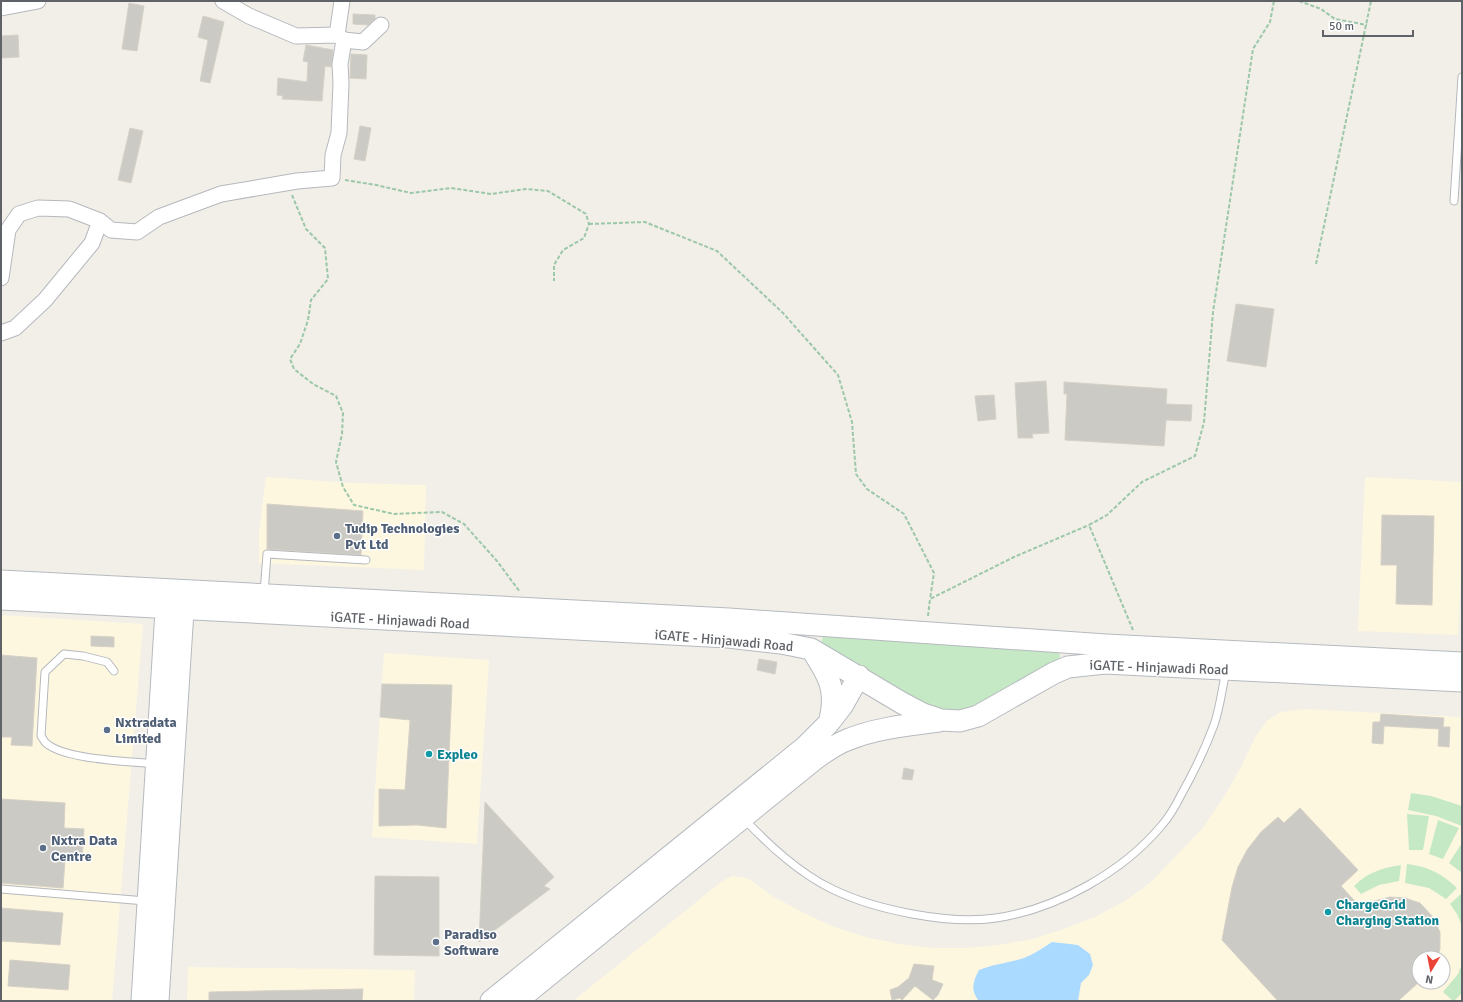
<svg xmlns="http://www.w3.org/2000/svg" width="1463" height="1002" font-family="Signika,sans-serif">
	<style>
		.commercial { fill: #fef7e0; fill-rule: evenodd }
		.green { fill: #c5e8c5 }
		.water { fill: #aadaff }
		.building { fill: #cccac5; stroke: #d6d1c6 }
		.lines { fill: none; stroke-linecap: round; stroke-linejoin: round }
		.lane-casing { stroke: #b5b8bc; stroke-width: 9 }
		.street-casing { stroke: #b5b8bc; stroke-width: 17 }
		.secondary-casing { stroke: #b6babf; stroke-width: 23 }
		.path { stroke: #9cc7a9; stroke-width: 2; stroke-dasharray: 4 2; stroke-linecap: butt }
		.lane { stroke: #fff; stroke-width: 7 }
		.street { stroke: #fff; stroke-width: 15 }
		.secondary { stroke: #fff; stroke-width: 21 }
		.service-dot { fill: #5c6f8a; stroke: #fff; stroke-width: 1.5 }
		.culture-dot { fill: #0f9aa8; stroke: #fff; stroke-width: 1.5 }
		.labels { text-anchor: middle; stroke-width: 3; stroke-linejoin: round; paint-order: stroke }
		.service-label { font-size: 14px; font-weight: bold; fill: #4e5e75; stroke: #fff; text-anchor: start }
		.street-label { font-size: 14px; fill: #5f6368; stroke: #fff }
		.culture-label { font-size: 14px; font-weight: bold; fill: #0d838f; stroke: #fff; text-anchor: start }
	</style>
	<rect width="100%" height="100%" fill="#f1efe8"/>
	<path class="commercial" d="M266 477 352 483 426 485 424 570 259 563V532Z
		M1365 477 1462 482V559L1458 635 1358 631Z
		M1 615 143 624 112 1001H1Z
		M384 653 489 660 477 844 372 837Z
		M1304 709 1462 717V1001H573L721 882 732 876 747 878 774 897 804 913 834 927 866 937 899 944 932 948H966L999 945 1032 939 1064 929 1095 917 1125 901 1150 883 1202 829 1222 800 1240 769 1256 736 1267 721 1281 712ZM1419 958H1443V982H1419Z
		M188 967 415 970 414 1001H187Z"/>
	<path class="green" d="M823 636 1059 652 1060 656 1059 660 1025 677 973 706 954 712 930 708 904 698 857 663 821 644Z
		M1411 793 1431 796 1462 806V826L1436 816 1408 810Z
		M1407 814 1429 816 1423 850H1409Z
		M1438 820 1459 828 1443 859 1429 854Z
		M1462 843V870L1461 872 1449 863Z
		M1407 864C1429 867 1441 873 1457 888L1446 899 1429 888 1405 883Z
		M1401 865 1399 881 1379 885 1361 894 1354 886C1368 872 1382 868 1401 865Z
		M1462 893V926L1457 914 1450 904Z
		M1462 964V993L1454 1001H1453L1443 992 1458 974Z"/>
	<path class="water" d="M1052 942 1078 945 1090 954 1093 965 1089 975 1081 983 1078 1001H979C970 991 973 981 979 970 994 964 1009 963 1024 958 1034 954 1043 948 1052 942Z"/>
	<path class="building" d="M129 3 144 6 137 51 122 49Z
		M353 14 375 15V19L368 25 353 24Z
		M203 16 224 22 210 83 200 81 208 40 198 37Z
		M18 35 19 57 1 58V36Z
		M306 45 333 50 331 67 325 66 322 101 282 99 283 96 277 95 278 78 307 82 308 62 303 61Z
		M351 54 367 55 366 79 350 78Z
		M360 126 371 128 365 161 354 159Z
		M130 128 143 131 131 183 118 180Z
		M1236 304 1274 309 1266 367 1227 361Z
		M1046 381 1049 433 1032 434 1033 438H1018L1015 383Z
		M1064 382 1167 389 1166 404 1192 405 1191 421 1166 420 1164 446 1065 440 1067 394H1064Z
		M994 395 996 419 978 421 975 396Z
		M267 504 363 511 361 555 267 549Z
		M1382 515 1434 516 1432 605 1396 604 1397 565H1381Z
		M91 636 114 637V647L91 646Z
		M1 655 37 658 32 746 11 745 12 737H1Z
		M759 659 777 662 775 674 757 670Z
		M382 684 452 685 446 828 417 825 379 826V789L405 790 410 720 380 717Z
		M1381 714 1444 718 1443 727H1450L1449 747 1438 746 1439 729 1384 726 1383 744 1372 743 1373 722H1380Z
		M904 768 914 770 912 780 902 779Z
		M1 799 65 803 64 828 84 829 82 861 65 860 63 888 1 883Z
		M485 802 554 877 544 886 550 889 479 942Z
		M1300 808 1358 870 1341 886 1361 908 1374 901 1390 897 1405 898 1420 903 1433 917 1440 932V949L1437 958H1419V982L1398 1001H1278L1222 940 1232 887 1238 867 1247 850 1261 832 1278 817 1284 823Z
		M375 876 439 877V956L374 955Z
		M1 908 63 913 60 945 1 941Z
		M10 960 70 965 68 990 8 986Z
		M914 964 934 966 932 980 943 984 938 995 933 1000 915 986 902 1000 900 998 892 1000 890 990 898 987 909 978Z
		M363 989 362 1001H209V992Z"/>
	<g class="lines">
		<defs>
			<path id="lane" d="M1454 201 1462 77
				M264 593 267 554 366 560
				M114 671 107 662 83 656 64 654 45 672 41 736C43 738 44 742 46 743 65 760 128 761 155 764
				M744 819C770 846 799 873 832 889 875 910 949 925 996 918 1057 909 1123 872 1162 825 1170 816 1176 805 1181 795 1194 772 1205 749 1214 725 1220 708 1222 689 1226 671
				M1 889 146 901"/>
			<path id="street" d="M223 1 249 16 296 36 337 35 344 40 363 42 381 25
				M1 8 38 1
				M337 35 342 1
				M1 278 8 230 19 214 38 208 69 209 100 221 111 230 137 232 159 217 221 194 297 181 332 178 333 155 339 133 341 83 340 64 344 40
				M1 333 15 328 45 300 92 243 100 221"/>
			<path id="secondary" d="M1 581 729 619 1106 645 1462 663
				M1 599 728 637 781 643 811 649 902 703 923 714 941 720 960 721 978 716 1054 673 1068 667 1105 663 1462 681
				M812 650C829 676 838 691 829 723
				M142 1001 167 594
				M158 1001 184 595
				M491 1001 805 747 828 724 842 706 859 676
				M517 1001 815 759C825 752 836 744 847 740 876 728 908 725 939 721"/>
		</defs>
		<use href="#lane" class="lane-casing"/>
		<use href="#street" class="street-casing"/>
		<use href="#secondary" class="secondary-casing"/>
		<path class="path" d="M1299 1 1321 9 1335 19 1367 25
			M345 180 376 185 411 193 451 188 491 194 526 189 548 191 586 214 589 224 584 238 563 250 554 265V281
			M292 195 306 229 325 248 328 279 311 300 308 320 300 344 290 359 294 369 313 384 336 396 343 413 342 434 336 462 343 487 354 505 394 514 442 512 464 524 497 561 520 592
			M589 224 645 222 717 251 783 313 838 375 852 422 856 474 867 489 904 514 934 573 930 599
			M1316 264 1371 1
			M928 616 930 599 1014 557 1089 525
			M1133 630 1089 525 1107 515 1142 482 1195 456 1204 422 1213 312 1253 49 1270 22 1274 1"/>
		<use href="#lane" class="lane"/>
		<use href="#street" class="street"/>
		<use href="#secondary" class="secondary"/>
	</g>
	<g class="service-dot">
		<circle cx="337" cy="536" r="4"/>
		<circle cx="107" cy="730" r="4"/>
		<circle cx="43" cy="848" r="4"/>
		<circle cx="436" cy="942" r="4"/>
	</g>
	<g class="culture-dot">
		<circle cx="429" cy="754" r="4"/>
		<circle cx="1328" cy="912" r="4"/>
	</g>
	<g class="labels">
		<g class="service-label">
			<text x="345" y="533">Tudip Technologies<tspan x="345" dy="16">Pvt Ltd</tspan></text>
			<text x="115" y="727">Nxtradata<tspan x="115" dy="16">Limited</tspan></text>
			<text x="51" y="845">Nxtra Data<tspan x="51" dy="16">Centre</tspan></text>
			<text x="444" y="939">Paradiso<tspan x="444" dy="16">Software</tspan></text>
		</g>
		<g class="street-label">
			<text transform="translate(400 620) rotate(3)" y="5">iGATE - Hinjawadi Road</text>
			<text transform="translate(724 640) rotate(5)" y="5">iGATE - Hinjawadi Road</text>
			<text transform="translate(1159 667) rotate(2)" y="5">iGATE - Hinjawadi Road</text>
		</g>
		<g class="culture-label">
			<text x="437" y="759">Expleo</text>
			<text x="1336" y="909">ChargeGrid<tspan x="1336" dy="16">Charging Station</tspan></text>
		</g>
	</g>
	<rect width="1463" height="1002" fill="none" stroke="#5f6368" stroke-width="4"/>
	<g transform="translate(1431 970) rotate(190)"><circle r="19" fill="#ffffff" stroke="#bfc1c3"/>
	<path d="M0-3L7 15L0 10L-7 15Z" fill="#ea4335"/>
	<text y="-6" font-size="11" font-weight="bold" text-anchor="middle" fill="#5f6368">N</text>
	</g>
	<path d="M1323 30v6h90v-6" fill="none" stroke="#5f6368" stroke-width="2"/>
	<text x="1329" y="30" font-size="12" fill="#5f6368" stroke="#ffffff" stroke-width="3" paint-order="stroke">50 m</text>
</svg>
